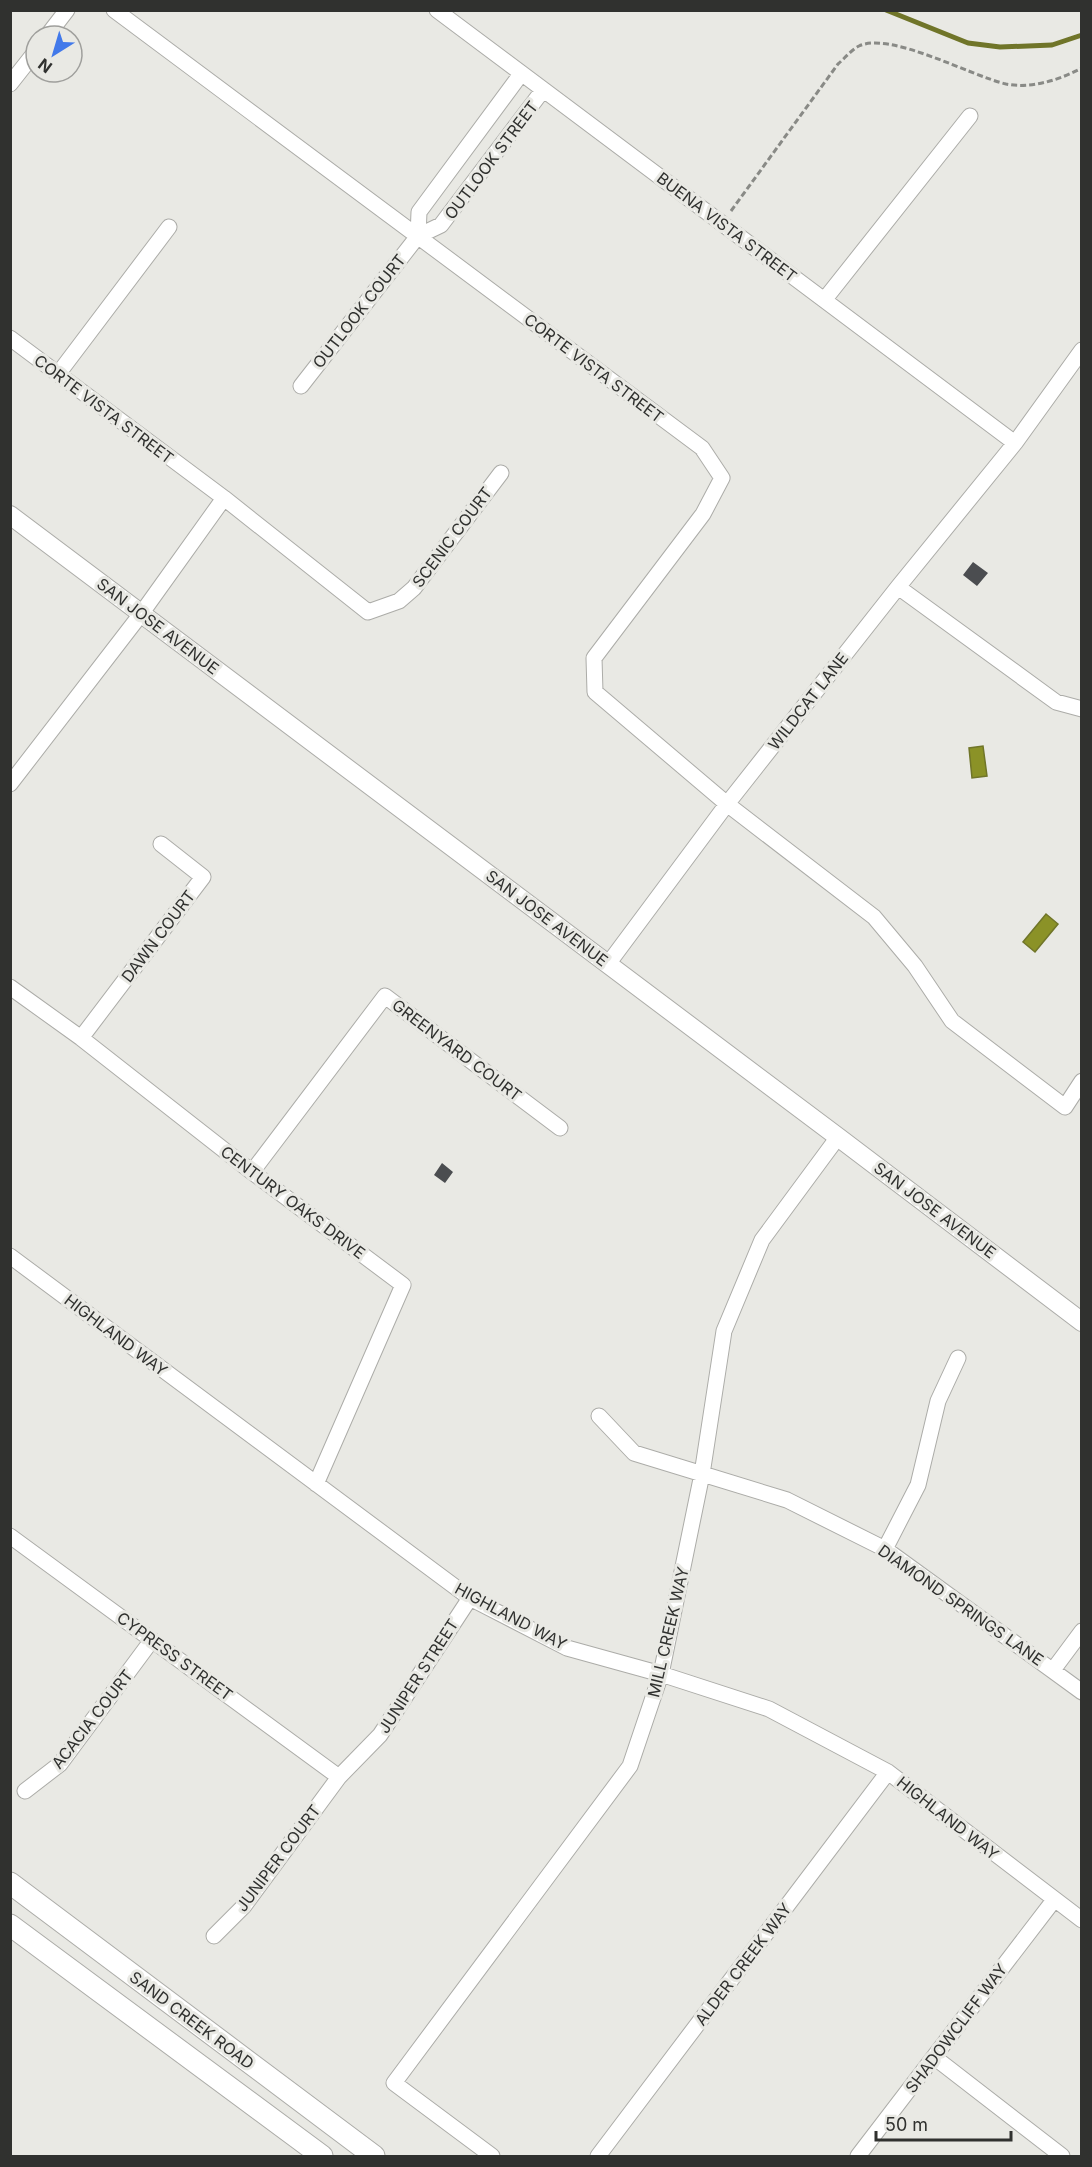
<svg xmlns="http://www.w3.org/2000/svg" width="1092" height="2167" font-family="Inter,sans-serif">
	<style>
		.water { fill: #8b9227; stroke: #707529; stroke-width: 1.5 }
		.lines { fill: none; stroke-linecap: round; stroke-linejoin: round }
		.stream { stroke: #707529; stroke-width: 5 }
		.building { fill: #4b4d50 }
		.minor-casing { stroke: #acaca8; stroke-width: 17 }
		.tertiary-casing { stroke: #acaca8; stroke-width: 20 }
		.secondary-casing { stroke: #acaca8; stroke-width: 23 }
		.path { stroke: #898a86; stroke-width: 3; stroke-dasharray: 6 3; stroke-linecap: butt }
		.minor { stroke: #fff; stroke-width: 15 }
		.tertiary { stroke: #fff; stroke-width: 18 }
		.secondary { stroke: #fff; stroke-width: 21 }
		.labels { text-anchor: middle; stroke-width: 6; stroke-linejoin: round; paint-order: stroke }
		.street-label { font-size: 16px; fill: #30312f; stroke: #e9e9e4 }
	</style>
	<rect width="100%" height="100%" fill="#e9e9e4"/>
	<path class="water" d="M983 746 987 776 972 778 969 748Z
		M1046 914 1058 924 1035 952 1023 942Z"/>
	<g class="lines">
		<path class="stream" d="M886 10 968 43 1000 47 1052 45 1082 35"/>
	</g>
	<path class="building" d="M973 562 988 573 977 586 963 575Z
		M442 1163 453 1172 445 1183 434 1175Z"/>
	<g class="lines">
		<defs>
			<path id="minor" d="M114 10 702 448 722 478 703 514 594 658 595 692 727 804 874 917 915 966 952 1021 1065 1107 1082 1081
				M437 10 1015 443
				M47 36 67 10
				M10 84 36 51
				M418 236 419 212 521 74
				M825 299 970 116
				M10 338 224 498 368 612 399 601 414 588 501 473
				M58 374 169 227
				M301 386 418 236 441 225 543 90
				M898 587 1056 702 1082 709
				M10 784 141 614 224 498
				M608 964 727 804 898 587 1015 443 1082 350
				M10 987 81 1038 252 1172 403 1285 316 1484
				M81 1038 203 877 161 844
				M252 1172 385 996 560 1128
				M10 1256 470 1598 567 1648 661 1674 769 1709 888 1772 1082 1920
				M599 1416 634 1453 787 1500 885 1549 1082 1692
				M10 1536 339 1777
				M885 1549 918 1485 938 1401 958 1358
				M1053 1670 1082 1631
				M25 1791 60 1764 152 1640
				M214 1936 244 1906 339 1777 380 1735 470 1598
				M934 2057 1062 2156
				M492 2156 394 2083 630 1766 661 1674 702 1474 724 1331 762 1240 838 1137
				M598 2156 888 1772
				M858 2156 1054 1900"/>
			<path id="tertiary" d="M10 515 838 1137 1082 1322"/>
			<path id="secondary" d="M10 1883 374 2156
				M10 1925 322 2156"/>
		</defs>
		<use href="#minor" class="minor-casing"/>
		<use href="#tertiary" class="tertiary-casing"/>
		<use href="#secondary" class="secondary-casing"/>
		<path class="path" d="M731 211 838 64C844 59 851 50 859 46 890 31 971 76 1006 84 1031 89 1059 80 1082 68"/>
		<use href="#minor" class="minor"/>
		<use href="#tertiary" class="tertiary"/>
		<use href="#secondary" class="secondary"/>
	</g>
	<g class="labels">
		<g class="street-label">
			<text transform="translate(491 160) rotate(-53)" y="6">OUTLOOK STREET</text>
			<text transform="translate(727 227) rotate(37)" y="6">BUENA VISTA STREET</text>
			<text transform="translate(359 311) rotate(-52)" y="6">OUTLOOK COURT</text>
			<text transform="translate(594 368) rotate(37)" y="6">CORTE VISTA STREET</text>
			<text transform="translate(104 409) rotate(37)" y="6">CORTE VISTA STREET</text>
			<text transform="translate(452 537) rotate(-53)" y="6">SCENIC COURT</text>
			<text transform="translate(158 626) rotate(37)" y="6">SAN JOSE AVENUE</text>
			<text transform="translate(808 701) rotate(-52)" y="6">WILDCAT LANE</text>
			<text transform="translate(547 918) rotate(37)" y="6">SAN JOSE AVENUE</text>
			<text transform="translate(158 936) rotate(-53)" y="6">DAWN COURT</text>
			<text transform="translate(457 1050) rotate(37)" y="6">GREENYARD COURT</text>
			<text transform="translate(293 1202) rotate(37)" y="6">CENTURY OAKS DRIVE</text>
			<text transform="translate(935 1210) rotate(37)" y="6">SAN JOSE AVENUE</text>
			<text transform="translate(116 1335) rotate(37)" y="6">HIGHLAND WAY</text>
			<text transform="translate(961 1605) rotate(35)" y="6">DIAMOND SPRINGS LANE</text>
			<text transform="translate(511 1616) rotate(28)" y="6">HIGHLAND WAY</text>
			<text transform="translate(668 1632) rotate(-77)" y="6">MILL CREEK WAY</text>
			<text transform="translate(175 1656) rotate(36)" y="6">CYPRESS STREET</text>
			<text transform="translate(418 1676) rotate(-57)" y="6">JUNIPER STREET</text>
			<text transform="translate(92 1719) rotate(-52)" y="6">ACACIA COURT</text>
			<text transform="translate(948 1818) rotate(38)" y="6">HIGHLAND WAY</text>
			<text transform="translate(278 1858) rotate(-53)" y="6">JUNIPER COURT</text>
			<text transform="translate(743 1964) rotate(-53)" y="6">ALDER CREEK WAY</text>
			<text transform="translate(192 2020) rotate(37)" y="6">SAND CREEK ROAD</text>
			<text transform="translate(956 2028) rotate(-53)" y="6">SHADOWCLIFF WAY</text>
		</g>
	</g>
	<rect width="1092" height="2167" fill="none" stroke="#30312f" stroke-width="24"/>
	<g transform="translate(54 54) rotate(217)"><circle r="28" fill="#e9e9e4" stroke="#9f9f9c" stroke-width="1.5"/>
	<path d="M0-4.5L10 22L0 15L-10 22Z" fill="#4279ea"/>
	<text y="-9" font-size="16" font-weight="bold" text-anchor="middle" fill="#30312f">N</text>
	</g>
	<path d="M876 2131v9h135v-9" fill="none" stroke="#30312f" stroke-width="3"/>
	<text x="885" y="2131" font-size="18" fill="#30312f" stroke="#e9e9e4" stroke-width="4.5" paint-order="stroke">50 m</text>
</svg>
